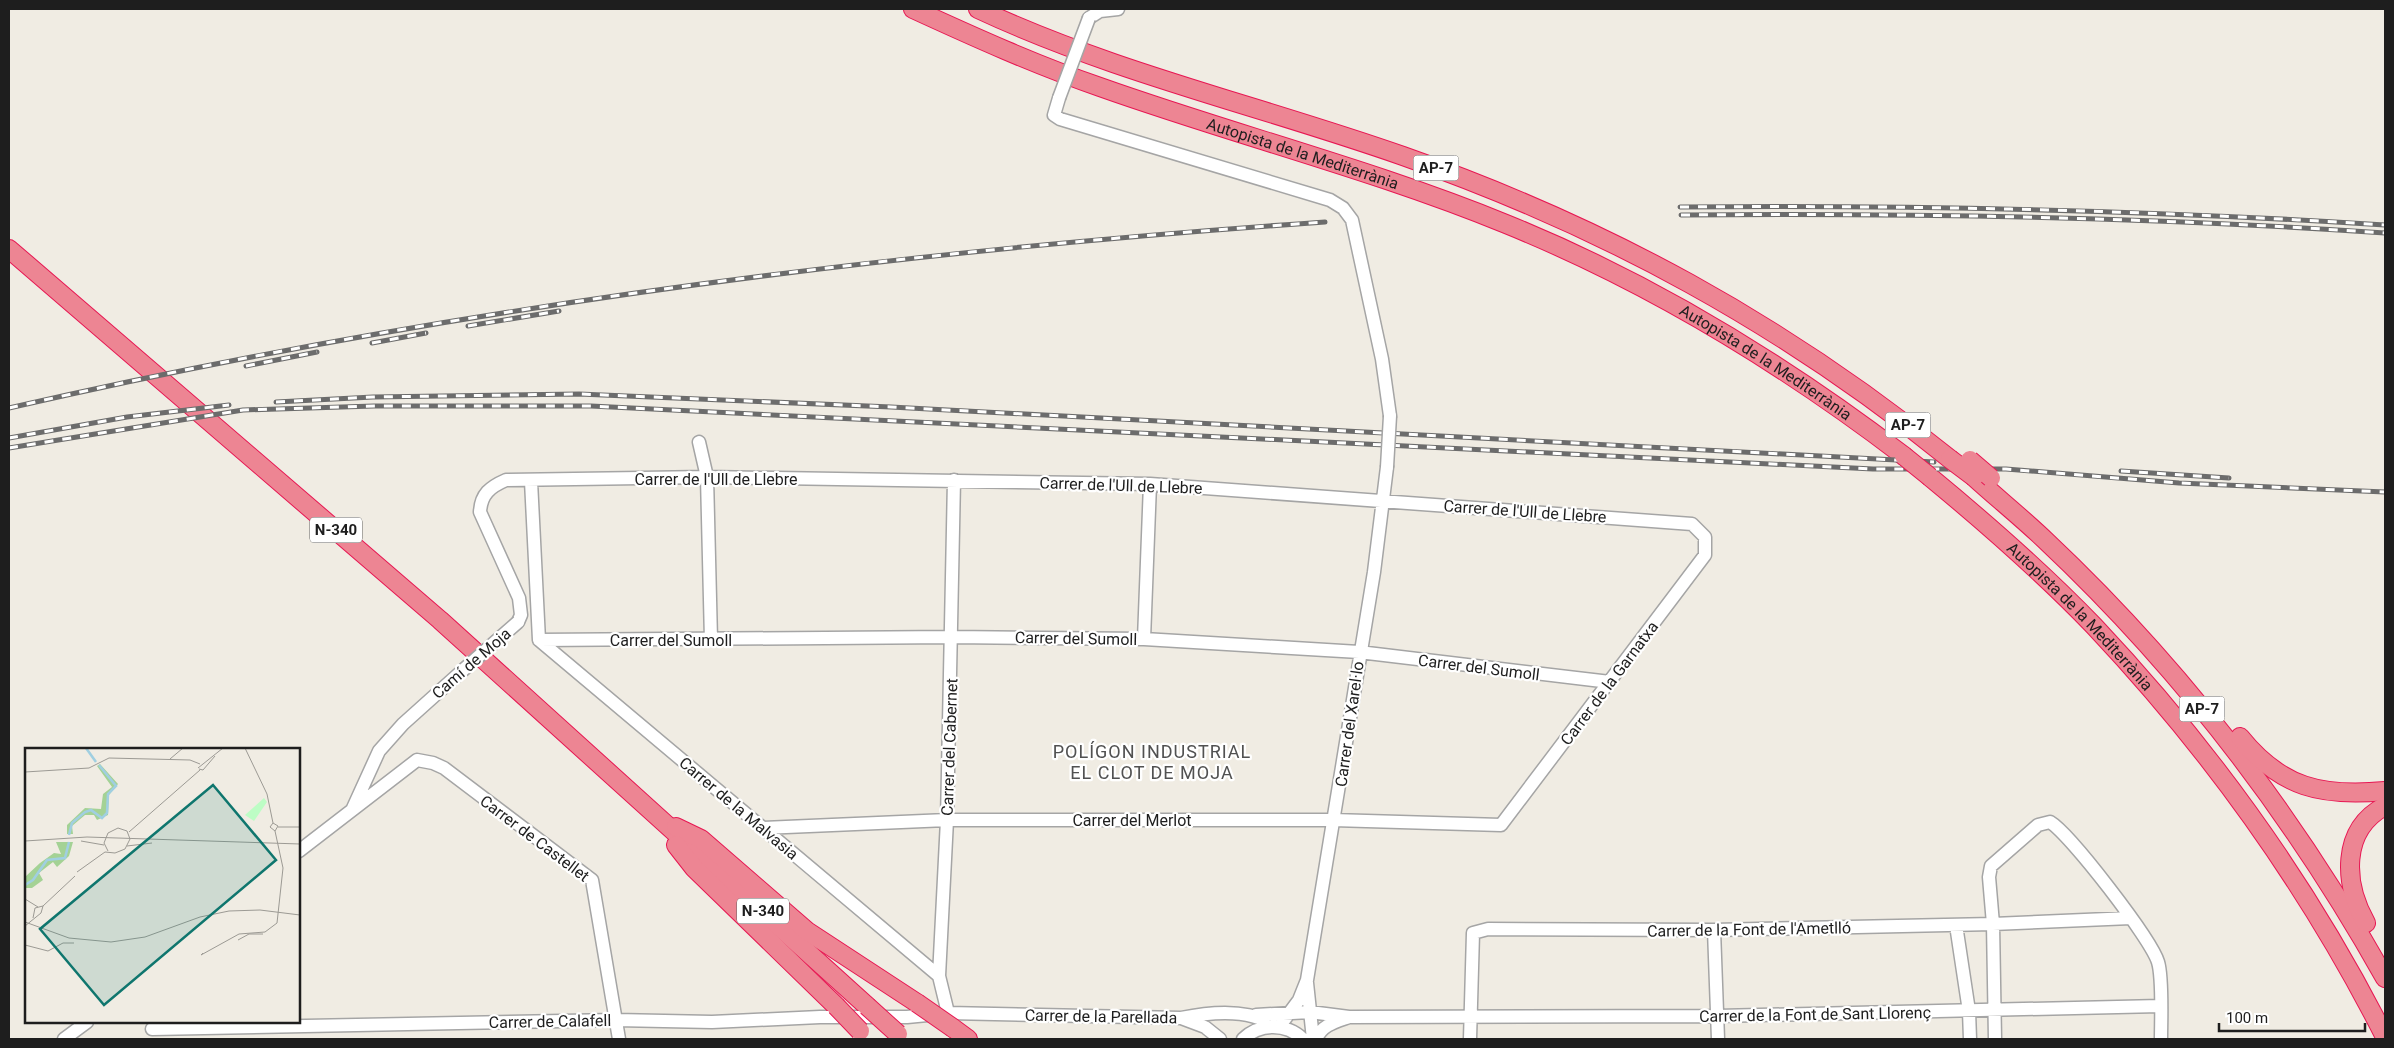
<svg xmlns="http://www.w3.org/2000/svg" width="2394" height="1048" font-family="Roboto,sans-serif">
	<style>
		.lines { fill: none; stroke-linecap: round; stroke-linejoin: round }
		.minor-casing { stroke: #a5a5a5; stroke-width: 15 }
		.highway-casing { stroke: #e71753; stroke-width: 20 }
		.minor { stroke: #fff; stroke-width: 12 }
		.highway { stroke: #ed8593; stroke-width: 18 }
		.rail-casing { stroke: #6c6c6c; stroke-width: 5 }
		.rail { stroke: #fff; stroke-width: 3; stroke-dasharray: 9; stroke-linecap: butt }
		.minor-bridge-casing { stroke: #a5a5a5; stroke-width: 15; stroke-linecap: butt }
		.highway-bridge-casing { stroke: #e71753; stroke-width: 20; stroke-linecap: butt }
		.minor-bridge { stroke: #fff; stroke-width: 12 }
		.highway-bridge { stroke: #ed8593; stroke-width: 18 }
		.labels { text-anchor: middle; stroke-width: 4.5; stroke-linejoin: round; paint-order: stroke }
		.shield { fill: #fff; stroke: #626262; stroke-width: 1 }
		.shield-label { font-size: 15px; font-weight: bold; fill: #1e1e1e }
		.street-label { font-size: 16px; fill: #1e1e1e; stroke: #fff }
		.neighbourhood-label { font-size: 18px; letter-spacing: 1px; fill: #515151; stroke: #fff }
		.inset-river { fill: none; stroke: #a0cfe1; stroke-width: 2.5 }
		.inset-road { fill: none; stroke: #9c9a94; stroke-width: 1 }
		.view { fill: #0f766e; fill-opacity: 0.15; stroke: #0f766e; stroke-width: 2.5 }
		.inset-edge { fill: none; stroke: #1e1e1e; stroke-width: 2.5 }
	</style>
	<rect width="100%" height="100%" fill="#f0ece3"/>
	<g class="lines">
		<defs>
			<path id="minor" d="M1089 18 1100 11 1118 9
				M1059 98 1054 115 1060 119 1330 200 1343 208 1352 220 1382 359 1390 416
				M699 442 707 477 711 640
				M531 481 539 640
				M518 622 521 615 519 598 480 512C481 494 490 487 506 480L707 477 1150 484 1692 524 1705 537V555L1501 825 1333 820H947L763 828
				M1144 639 1150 484
				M539 640 952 637 1144 639 1359 652 1610 682
				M539 640 939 976
				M353 808 379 751 403 724 462 671
				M299 851 417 760 433 763 444 768 592 880 619 1039
				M1956 925 1969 1011 1970 1039
				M1714 930 1718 1039
				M1307 983 1313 1039
				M948 1013 939 976 947 820 954 480
				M1256 1015 1310 1012 1349 1017 1718 1016 2160 1006
				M1181 1018 1205 1027 1220 1039
				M1279 1027 1299 1000 1307 980 1374 572 1387 467
				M152 1029 616 1020 712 1022 820 1017H907L948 1013 1181 1018C1210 1012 1251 1008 1276 1027
				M64 1039 87 1022
				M1243 1039C1260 1023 1286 1023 1303 1039
				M1316 1039C1322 1025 1335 1022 1349 1017
				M1470 1039 1473 933 1488 929 1714 930 1993 924 2131 918
				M1995 1039 1993 924 1989 877 1991 866 2038 825 2050 822C2070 834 2151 939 2158 962 2163 978 2161 1021 2161 1039"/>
			<g id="highway">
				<path id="s1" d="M913 9C974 37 1036 65 1100 87 1235 135 1374 170 1506 224 1649 282 1782 363 1904 456"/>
				<path d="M978 9C1115 73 1261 106 1403 156 1605 227 1783 324 1950 459"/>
				<path d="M9 249 440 620 867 1006"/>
				<path id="s2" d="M1930 477C1987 524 2043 573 2094 626 2210 749 2309 887 2385 1037"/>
				<path d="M1974 477C1997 498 2022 518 2045 540 2181 668 2294 816 2385 978"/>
				<path d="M2240 737C2281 788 2322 797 2385 791"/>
				<path d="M676 827 701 839 807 931 917 1003"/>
				<path d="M676 845 694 868 836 1006"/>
				<path d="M2366 923C2344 884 2340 830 2385 806"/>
				<path d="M953 1028 968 1039"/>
			</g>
		</defs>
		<use href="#minor" class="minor-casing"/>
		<use href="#highway" class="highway-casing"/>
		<use href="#minor" class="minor"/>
		<use href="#highway" class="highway"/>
		<defs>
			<path id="rail" d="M1680 207C1915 205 2150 210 2385 225
				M1681 215C1915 213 2151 217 2385 233
				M468 326 559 311
				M372 343 426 333
				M246 366 317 352
				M276 402 373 397 579 394 891 407 1934 462
				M9 408C441 309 882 252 1325 222
				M9 438 127 417 229 405
				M9 448 243 410 374 406H591L1873 469H2006L2179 483 2385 492
				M2121 471 2229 478"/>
		</defs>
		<use href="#rail" class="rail-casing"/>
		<use href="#rail" class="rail"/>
		<defs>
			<path id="minor-bridge" d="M1059 98 1089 18
				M1387 467 1390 416
				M462 671 518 622"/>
			<path id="highway-bridge" d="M1904 456 1930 477
				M1950 459 1974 477
				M1970 460 1991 478
				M917 1003 953 1028
				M836 1006 860 1031
				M867 1006 898 1034"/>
		</defs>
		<use href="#minor-bridge" class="minor-bridge-casing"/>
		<use href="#highway-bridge" class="highway-bridge-casing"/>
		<use href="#minor-bridge" class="minor-bridge"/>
		<use href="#highway-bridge" class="highway-bridge"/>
	</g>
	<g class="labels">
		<g class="shield">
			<rect x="1413.5" y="155.5" width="45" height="25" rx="4"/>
			<rect x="1885.5" y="412.5" width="45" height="25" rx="4"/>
			<rect x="310" y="517.5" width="52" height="25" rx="4"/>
			<rect x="2179.5" y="696.5" width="45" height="25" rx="4"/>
			<rect x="737" y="898.5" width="52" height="25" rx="4"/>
		</g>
		<g class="shield-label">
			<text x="1436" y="173">AP-7</text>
			<text x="1908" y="430">AP-7</text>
			<text x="336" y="535">N-340</text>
			<text x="2202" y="714">AP-7</text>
			<text x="763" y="916">N-340</text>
		</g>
		<g class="street-label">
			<text dy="6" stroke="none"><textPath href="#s1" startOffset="416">Autopista de la Mediterrània</textPath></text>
			<text dy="6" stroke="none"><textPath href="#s1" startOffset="926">Autopista de la Mediterrània</textPath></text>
			<text x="716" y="485">Carrer de l'Ull de Llebre</text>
			<text transform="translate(1121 485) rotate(2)" y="6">Carrer de l'Ull de Llebre</text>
			<text transform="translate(1525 511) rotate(4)" y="6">Carrer de l'Ull de Llebre</text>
			<text dy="6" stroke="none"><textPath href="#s2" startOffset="205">Autopista de la Mediterrània</textPath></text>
			<text transform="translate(1076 638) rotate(1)" y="6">Carrer del Sumoll</text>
			<text x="671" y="646">Carrer del Sumoll</text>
			<text transform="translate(471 663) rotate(-41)" y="6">Camí de Moja</text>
			<text transform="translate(1479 667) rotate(7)" y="6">Carrer del Sumoll</text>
			<text transform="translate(1609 683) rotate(-53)" y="6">Carrer de la Garnatxa</text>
			<text transform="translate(1349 724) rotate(-82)" y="6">Carrer del Xarel·lo</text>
			<text transform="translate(949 747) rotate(-88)" y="6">Carrer del Cabernet</text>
			<text transform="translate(739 808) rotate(40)" y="6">Carrer de la Malvasia</text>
			<text x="1132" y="826">Carrer del Merlot</text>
			<text transform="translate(535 838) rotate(37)" y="6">Carrer de Castellet</text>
			<text transform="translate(1749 929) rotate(-1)" y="6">Carrer de la Font de l'Ametlló</text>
			<text transform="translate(1815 1014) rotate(-1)" y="6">Carrer de la Font de Sant Llorenç</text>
			<text transform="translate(1101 1016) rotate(1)" y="6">Carrer de la Parellada</text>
			<text transform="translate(550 1021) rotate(-1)" y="6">Carrer de Calafell</text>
		</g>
		<g class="neighbourhood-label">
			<text x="1152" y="758">POLÍGON INDUSTRIAL<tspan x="1152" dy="21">EL CLOT DE MOJA</tspan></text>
		</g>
	</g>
	<g transform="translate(25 748)">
		<rect width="275" height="275" fill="#f0ece3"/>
		<path d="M75 16 93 36 84 47 83 67 72 72 69 67H60L47 78 48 86H42V77L60 60 76 61 78 46 87 39 72 18ZM31 94H48L44 108 32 119 28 114 14 125 18 132 7 140H0V129L15 115 29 105 36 106Z" fill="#a4d295"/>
		<path d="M239 50 242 54 229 73 220 67Z" fill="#bdfdc5"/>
		<path class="inset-river" d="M61 0 71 14M44 87 47 75 60 64 66 62 77 70 82 65 83 46 91 38 74 17M0 137 8 132 22 112 40 110 44 94"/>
		<path class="inset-road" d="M220 0 242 46 248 75 245 79 250 83 253 78 248 75M145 11 158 0M173 20 198 0M174 21 178 22 190 8M0 24 64 20 84 10 165 12 175 16M253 79H275M104 84 175 22M0 93 62 89 275 96M56 93 79 97M102 98 127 95M52 124 80 104 90 105 100 101 105 91 102 83 93 80 83 85 79 95 83 103M0 151 13 159M8 170 10 160 18 158 50 128M0 174 44 190 86 194 120 189 175 169 204 163 235 162 275 167M0 178 16 165 18 158M213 192 224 186H238M0 197 23 203 38 195H49M178 205 176 207 214 186 240 184 252 175 258 120 250 83"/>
		<path class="view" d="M188 37 251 112 79 257 15 181Z"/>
		<rect width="275" height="275" class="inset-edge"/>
	</g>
	<rect width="2394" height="1048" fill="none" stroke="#1e1e1e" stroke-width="20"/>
	<path d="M2219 1023v8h146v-8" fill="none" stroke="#1e1e1e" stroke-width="2.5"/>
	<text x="2226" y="1023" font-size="15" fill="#1e1e1e" stroke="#ffffff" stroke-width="4" paint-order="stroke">100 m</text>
</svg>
